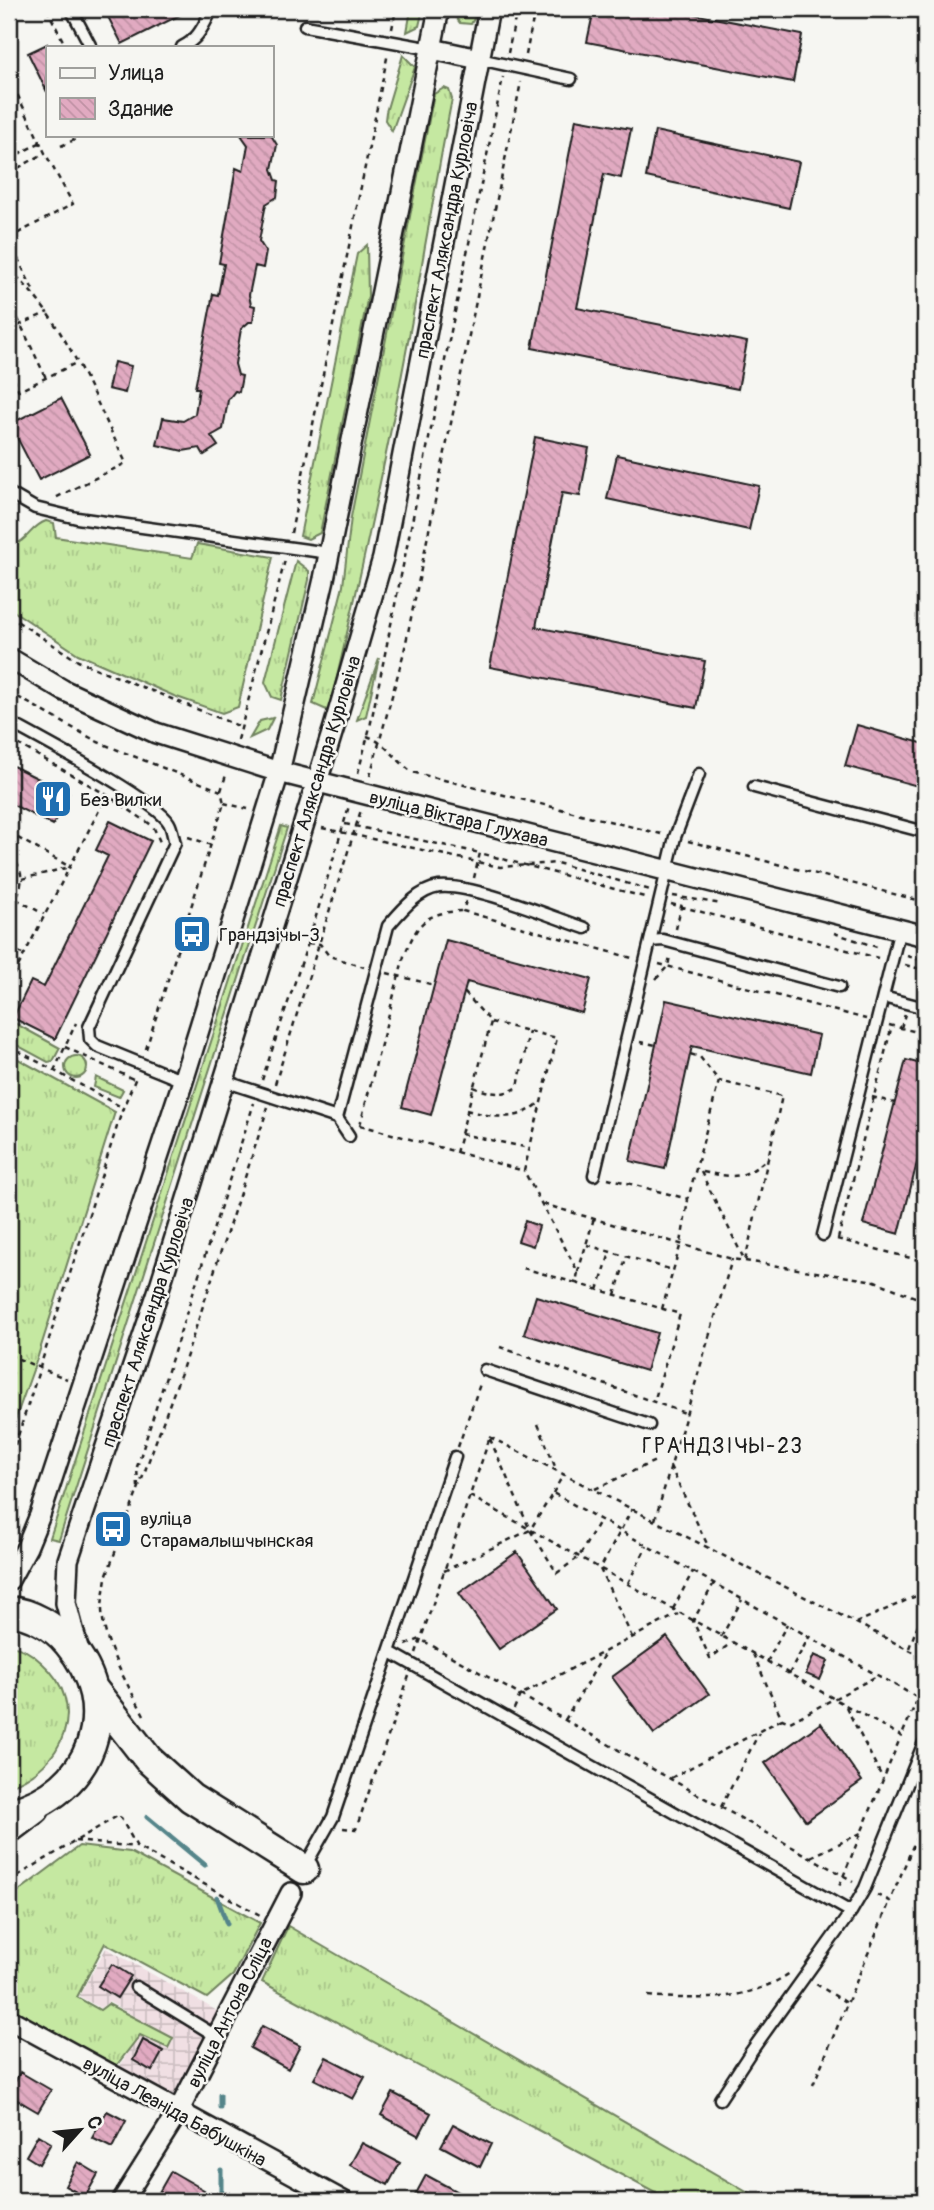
<svg xmlns="http://www.w3.org/2000/svg" width="934" height="2210" font-family="Pangolin,sans-serif">
	<style>
		.industrial { fill: url(#industrial-grid) }
		.grass { fill: url(#grass-tufts); stroke: #70825e; stroke-width: 2 }
		.lines { fill: none; stroke-linecap: round; stroke-linejoin: round }
		.stream { stroke: #54858a; stroke-width: 5 }
		.building { fill: url(#building-back-hatch); stroke: #1c1c1c; stroke-width: 2 }
		.lane-casing { stroke: #1c1c1c; stroke-width: 15 }
		.street-casing { stroke: #1c1c1c; stroke-width: 24 }
		.secondary-casing { stroke: #1c1c1c; stroke-width: 33 }
		.primary-casing { stroke: #1c1c1c; stroke-width: 37 }
		.path { stroke: #1c1c1c; stroke-width: 2.5; stroke-dasharray: 5 5; stroke-linecap: butt }
		.lane { stroke: #f6f6f2; stroke-width: 10 }
		.street { stroke: #f6f6f2; stroke-width: 19 }
		.secondary { stroke: #f6f6f2; stroke-width: 28 }
		.primary { stroke: #f6f6f2; stroke-width: 32 }
		.labels { text-anchor: middle; stroke-width: 5; stroke-linejoin: round; paint-order: stroke }
		.street-label { font-size: 19px; fill: #1c1c1c; stroke: #f6f6f2 }
		.poi-label { font-size: 19px; fill: #1c1c1c; stroke: #f6f6f2; text-anchor: start }
		.neighbourhood-label { font-size: 21px; letter-spacing: 2px; fill: #1c1c1c; stroke: #f6f6f2 }
	</style>
	<defs>
		<pattern id="industrial-grid" width="8" height="8" patternUnits="userSpaceOnUse" patternTransform="scale(1.75)"><rect width="8" height="8" fill="#f0dfe3"/><path d="M0 4h8M4 0v8" fill="none" stroke="#cdbfc2"/></pattern>
		<pattern id="grass-tufts" width="24" height="20" patternUnits="userSpaceOnUse" patternTransform="scale(1.75)"><rect width="24" height="20" fill="#c5e8a1"/><path d="M3 7l-1-3M5 7V3M7 7l1-3M15 17l-1-3M17 17v-4M19 17l1-3" fill="none" stroke="#a9c68a"/></pattern>
		<pattern id="building-back-hatch" width="6" height="6" patternUnits="userSpaceOnUse" patternTransform="scale(1.75)"><rect width="6" height="6" fill="#e1aac1"/><path d="M-1 5l2 2M0 0l6 6M5-1l2 2" fill="none" stroke="#c092a5"/></pattern>
	</defs>
	<rect width="100%" height="100%" fill="#f6f6f2"/>
	<filter id="ink" filterUnits="userSpaceOnUse"><feTurbulence type="fractalNoise" baseFrequency=".0143" numOctaves="2"/><feDisplacementMap in="SourceGraphic" scale="14" xChannelSelector="R" yChannelSelector="G"/><feConvolveMatrix kernelMatrix="1 2 1 2 8 2 1 2 1" color-interpolation-filters="sRGB"/></filter>
	<g filter="url(#ink)">
		<path class="industrial" d="M106 1948 219 2012 172 2097 119 2068 139 2033 168 2049 174 2039 109 2002 100 2008 79 1996Z"/>
		<path class="grass" d="M423 9 419 26 407 32 411 10Z
			M456 9 478 11 471 24 460 23 454 15Z
			M403 55 415 67 392 131 385 120 386 112Z
			M444 88 449 90 452 99C442 148 434 197 425 246 399 402 365 558 329 711L313 704 343 586 351 517 434 94Z
			M367 245 368 296 320 533 308 539 300 536 357 254Z
			M46 521 54 523 56 537 192 558 197 544 273 557 238 707 222 713 174 696 78 654 9 608V546C29 542 29 527 46 521Z
			M296 561 309 571V580L281 700 272 697 265 682Z
			M379 658 366 716 357 720Z
			M273 718 267 730 250 738 260 721Z
			M281 826 287 828 59 1540 50 1538Z
			M9 1020 60 1048 53 1061 48 1062 9 1041Z
			M9 1054 115 1112 38 1356 9 1437Z
			M65 1067a11 11 0 1 1 22 0a11 11 0 1 1-22 0Z
			M96 1077 123 1090 119 1097 94 1087Z
			M9 1646C21 1647 33 1654 42 1663 90 1705 63 1768 9 1786Z
			M79 1846 130 1852 260 1923 233 1975 207 1998 105 1943 77 1997 100 2010 108 2004 173 2038 168 2048 140 2035 116 2066 9 2008V1905L15 1894Z
			M288 1926 762 2201H670L262 1982Z"/>
		<g class="lines">
			<path class="stream" d="M147 1817 205 1865
				M217 1897 227 1924
				M220 2095V2107
				M221 2170V2201"/>
		</g>
		<path class="building" d="M104 9H192L122 44Z
			M594 9H667L802 35 793 82 587 42Z
			M47 44V92L28 53Z
			M576 119 631 129 621 178 604 174 577 308 747 342 738 389 532 348Z
			M655 131 799 162 789 208 646 177Z
			M241 135H271L277 145 272 169 276 180 279 181 277 197 266 204 264 214 259 241 266 252 263 268 255 266 249 295 251 305 255 306 253 322H249L241 329 235 364 238 375 242 376 239 392 235 391 228 400 223 429 211 436 218 446 204 455 200 448 183 451 157 445 163 418 183 421 195 414 199 388H195L213 294 218 295 224 264 219 263 236 168 243 171 248 145Z
			M114 362 131 366 125 393 108 389Z
			M61 398 90 454 39 480 10 424Z
			M535 437 589 448 580 496 562 493 536 627 705 661 696 708 490 667Z
			M617 455 759 486 749 530 607 499Z
			M857 725 925 744V788L845 766Z
			M9 764 69 794 53 825 9 803Z
			M110 821 151 841 55 1039 13 1018 31 981 44 987 108 856 96 850Z
			M446 940 591 979 582 1013 467 982 431 1115 402 1107Z
			M666 1000 819 1035 811 1073 692 1046 665 1169 630 1161Z
			M906 1060 925 1065V1131L899 1234 863 1224Z
			M525 1221 539 1226 533 1246 518 1241Z
			M536 1296 657 1333 646 1371 524 1334Z
			M517 1552 557 1609 499 1649 459 1593Z
			M667 1637 709 1694 654 1734 612 1677Z
			M814 1655 828 1661 820 1680 806 1674Z
			M821 1723 862 1781 806 1821 765 1763Z
			M112 1964 131 1976 117 1998 98 1986Z
			M262 2026 300 2046 288 2069 250 2048Z
			M143 2040 163 2051 152 2071 133 2060Z
			M326 2057 365 2077 353 2099 314 2079Z
			M20 2072 51 2090 38 2112 9 2095Z
			M393 2093 431 2113 419 2136 381 2115Z
			M107 2111 126 2121 112 2148 92 2138Z
			M453 2124 491 2144 480 2167 441 2146Z
			M38 2135 51 2143 39 2164 26 2156Z
			M362 2143 400 2163 388 2185 350 2165Z
			M78 2162 98 2174 85 2197 65 2186Z
			M171 2171 204 2190 197 2201H154Z
			M426 2175 474 2201H412Z"/>
		<g class="lines">
			<defs>
				<path id="lane" d="M71 9 91 47
					M305 26 432 49
					M182 47C196 40 201 31 208 17L205 9
					M479 59 571 79
					M9 493 35 508 77 518 329 553
					M9 722C38 738 156 800 169 823 172 828 173 837 175 843L89 1027 90 1039 97 1046 183 1081
					M754 787 925 832
					M650 941 663 940 839 987
					M883 997 925 1008
					M224 1081 337 1118
					M349 1136 337 1118 388 926C401 911 418 890 439 887 471 883 552 917 585 928
					M594 1175 675 837 699 774
					M823 1235 900 929
					M485 1370 649 1425
					M390 1652 851 1912
					M304 1868 333 1817 455 1457
					M136 1987 216 2036
					M720 2099 750 2053 851 1912 865 1888 925 1740"/>
				<path id="street" d="M432 49 479 59
					M9 658 63 690 156 733 279 772 925 936
					M9 1580 27 1547 40 1515 183 1081 279 772 324 579 439 9
					M78 1648 66 1603 68 1560 158 1292 334 727 383 558 489 9
					M9 2019 343 2201
					M122 2201 178 2112 291 1893"/>
				<path id="secondary" d="M9 1611C31 1613 54 1626 68 1643 124 1708 92 1793 11 1813
					M94 1690 148 1759 191 1798 304 1869"/>
				<path id="primary" d="M9 1826 33 1808"/>
			</defs>
			<use href="#lane" class="lane-casing"/>
			<use href="#street" class="street-casing"/>
			<use href="#secondary" class="secondary-casing"/>
			<use href="#primary" class="primary-casing"/>
			<path class="path" d="M47 9 66 47
				M392 29 396 9
				M508 53 517 9
				M526 55 535 9
				M9 77 45 153 9 173
				M61 146 85 135
				M9 147 22 153
				M9 159 41 142
				M9 238 73 204 45 153
				M9 240 33 290
				M9 269C65 321 93 395 126 463L55 498
				M9 300 46 378
				M9 330 48 312
				M9 369 19 391 76 363
				M9 396 18 391
				M291 533 388 53
				M9 616 78 661 241 727
				M9 692 98 742 221 791 224 803 145 1052
				M367 736C386 743 396 760 412 772L661 834
				M9 739 107 795 153 826 160 842
				M238 740 285 560
				M358 773 370 727 503 77
				M370 776 404 652 521 82
				M221 791 226 775
				M224 803 248 809
				M345 824 480 853
				M322 828 500 867 557 863 650 890
				M9 833 70 867
				M188 837 211 845
				M688 841 925 902
				M9 852 17 838
				M9 855C27 870 24 891 9 907
				M474 878 480 853 648 898
				M22 879 70 867
				M673 896 722 904
				M16 899 44 914
				M466 901 463 911 632 958
				M671 904 878 958
				M676 929 683 898
				M834 933 880 948
				M308 943 320 944 329 956 364 967
				M9 947 24 955
				M907 956 925 961
				M659 964 866 1019
				M905 965 925 970
				M387 973 434 985
				M656 979 668 966 670 956
				M9 984 107 795
				M491 1022 557 1038 524 1171 578 1272 576 1283 680 1314 654 1402
				M889 1025 925 1034
				M901 1028 905 1014
				M640 1042 656 1045
				M9 1046 123 1108
				M65 1047 135 1080
				M54 1071 76 1023
				M262 1080 308 943 349 806
				M275 1084 361 810
				M473 1087C490 1093 502 1097 518 1087L529 1031
				M872 1097 895 1103
				M466 1110C493 1117 517 1123 539 1103
				M360 1125 404 956C418 923 424 913 461 911
				M360 1125 524 1171
				M461 1134 529 1148
				M456 1153 491 1022 464 992
				M701 1172 745 1261 782 1096 719 1081
				M703 1172C735 1178 744 1180 769 1157
				M608 1178 688 1199 719 1081 700 1057 690 1054
				M543 1204 732 1259 875 1281 925 1301
				M837 1239 918 1260 925 1233
				M838 1239 892 1025
				M587 1245 673 1270
				M918 1260 925 1262
				M523 1268 576 1283
				M578 1272 594 1218
				M598 1290 610 1253
				M615 1295 626 1258
				M662 1309 681 1243 688 1200
				M500 1347 685 1413
				M9 1355 67 1379
				M538 1424 556 1469
				M490 1437 925 1658
				M490 1439 530 1530 557 1573 579 1557 600 1519
				M458 1447 480 1384
				M9 1464 123 1108 137 1075
				M670 1466 709 1548
				M138 1487 137 1467 254 1103
				M595 1489 655 1461
				M553 1493 563 1475
				M470 1496 901 1736 838 1889
				M655 1520 732 1259
				M444 1571 530 1530 553 1493 918 1698 902 1735
				M628 1583 647 1546
				M714 1583 693 1621 710 1658 730 1644
				M673 1609 693 1571
				M856 1623 925 1592
				M632 1637 600 1569 632 1509
				M721 1637 742 1600
				M406 1645 420 1639 853 1881
				M909 1648 925 1606
				M416 1653 490 1437
				M753 1654 782 1719 790 1722 877 1676
				M767 1662 787 1624
				M789 1674 809 1637
				M918 1698 925 1702
				M846 1707 883 1779
				M514 1709 520 1695 678 1614
				M144 1715C127 1683 104 1647 102 1610 102 1599 105 1587 106 1577L182 1370 268 1107
				M565 1720 606 1651
				M671 1778 782 1719
				M721 1807 759 1733
				M343 1828 356 1829 409 1676
				M75 1841 137 1847
				M811 1857 861 1833
				M9 1881 119 1815 137 1847 260 1915
				M877 1895 890 1901 925 1817
				M816 1984 847 2003
				M648 1996C698 2000 747 2002 790 1973
				M813 2085 890 1901"/>
			<use href="#lane" class="lane"/>
			<use href="#street" class="street"/>
			<use href="#secondary" class="secondary"/>
			<use href="#primary" class="primary"/>
		</g>
	</g>
	<defs>
		<symbol id="restaurant-square" viewBox="-11 -11 22 22"><rect x="-9" y="-9" width="18" height="18" rx="4" fill="#1f6fb2" stroke="#f6f6f2"/><path d="M-5-6h1v4h1v-4h1v4h1v-4h1v5L-1.5 .5V6h-2V.5L-5-1ZM5-6V6H3V1.5H1.5Q1.5-4 5-6Z" fill="#fff"/></symbol>
		<symbol id="bus-square" viewBox="-11 -11 22 22"><rect x="-9" y="-9" width="18" height="18" rx="4" fill="#1f6fb2" stroke="#f6f6f2"/><path d="M-5-6H5V4H4V6H2V4H-2V6H-4V4H-5ZM-3.5-4V0h7V-4ZM-3.5 1.2v1.5H-2V1.2ZM2 1.2v1.5H3.5V1.2Z" fill="#fff"/></symbol>
	</defs>
	<g fill-rule="evenodd">
		<use href="#restaurant-square" x="31" y="777" width="44" height="44"/>
		<use href="#bus-square" x="170" y="912" width="44" height="44"/>
		<use href="#bus-square" x="91" y="1507" width="44" height="44"/>
	</g>
	<g class="labels">
		<g class="street-label">
			<text transform="translate(446 230) rotate(-79)" y="7">праспект Аляксандра Курловіча</text>
			<text transform="translate(316 781) rotate(-73)" y="7">праспект Аляксандра Курловіча</text>
			<text transform="translate(459 818) rotate(14)" y="7">вуліца Віктара Глухава</text>
			<text transform="translate(147 1322) rotate(-72)" y="7">праспект Аляксандра Курловіча</text>
			<text transform="translate(229 2012) rotate(-63)" y="7">вуліца Антона Сліца</text>
			<text transform="translate(175 2111) rotate(29)" y="7">вуліца Леаніда Бабушкіна</text>
		</g>
		<g class="poi-label">
			<text x="80" y="806">Без Вилки</text>
			<text x="219" y="941">Грандзічы-3</text>
			<text x="140" y="1525">вуліца<tspan x="140" dy="22">Старамалышчынская</tspan></text>
		</g>
		<g class="neighbourhood-label">
			<text x="723" y="1453">ГРАНДЗІЧЫ-23</text>
		</g>
	</g>
	<rect width="934" height="2210" fill="none" stroke="#f6f6f2" stroke-width="35"/>
	<rect x="18" y="18" width="899" height="2175" fill="none" stroke="#1c1c1c" stroke-width="2.5" filter="url(#ink)"/>
	<rect x="46" y="46" width="228" height="91" fill="#f6f6f2" stroke="#9f9f9c" stroke-width="2"/>
	<rect x="60" y="68" width="35" height="10" fill="#f6f6f2" stroke="#9f9f9c" stroke-width="2"/>
	<text x="108" y="80" font-size="21" fill="#1c1c1c">Улица</text>
	<rect x="60" y="98" width="35" height="21" fill="url(#building-back-hatch)" stroke="#9f9f9c" stroke-width="2"/>
	<text x="108" y="116" font-size="21" fill="#1c1c1c">Здание</text>
	<g transform="translate(80 2130) rotate(63)" stroke="#f6f6f2" stroke-width="5" paint-order="stroke">
	<path d="M0-5L12 26L0 18L-12 26Z" fill="#1c1c1c"/>
	<text y="-10" font-size="19" font-weight="bold" text-anchor="middle" fill="#1c1c1c">С</text>
	</g>
</svg>
